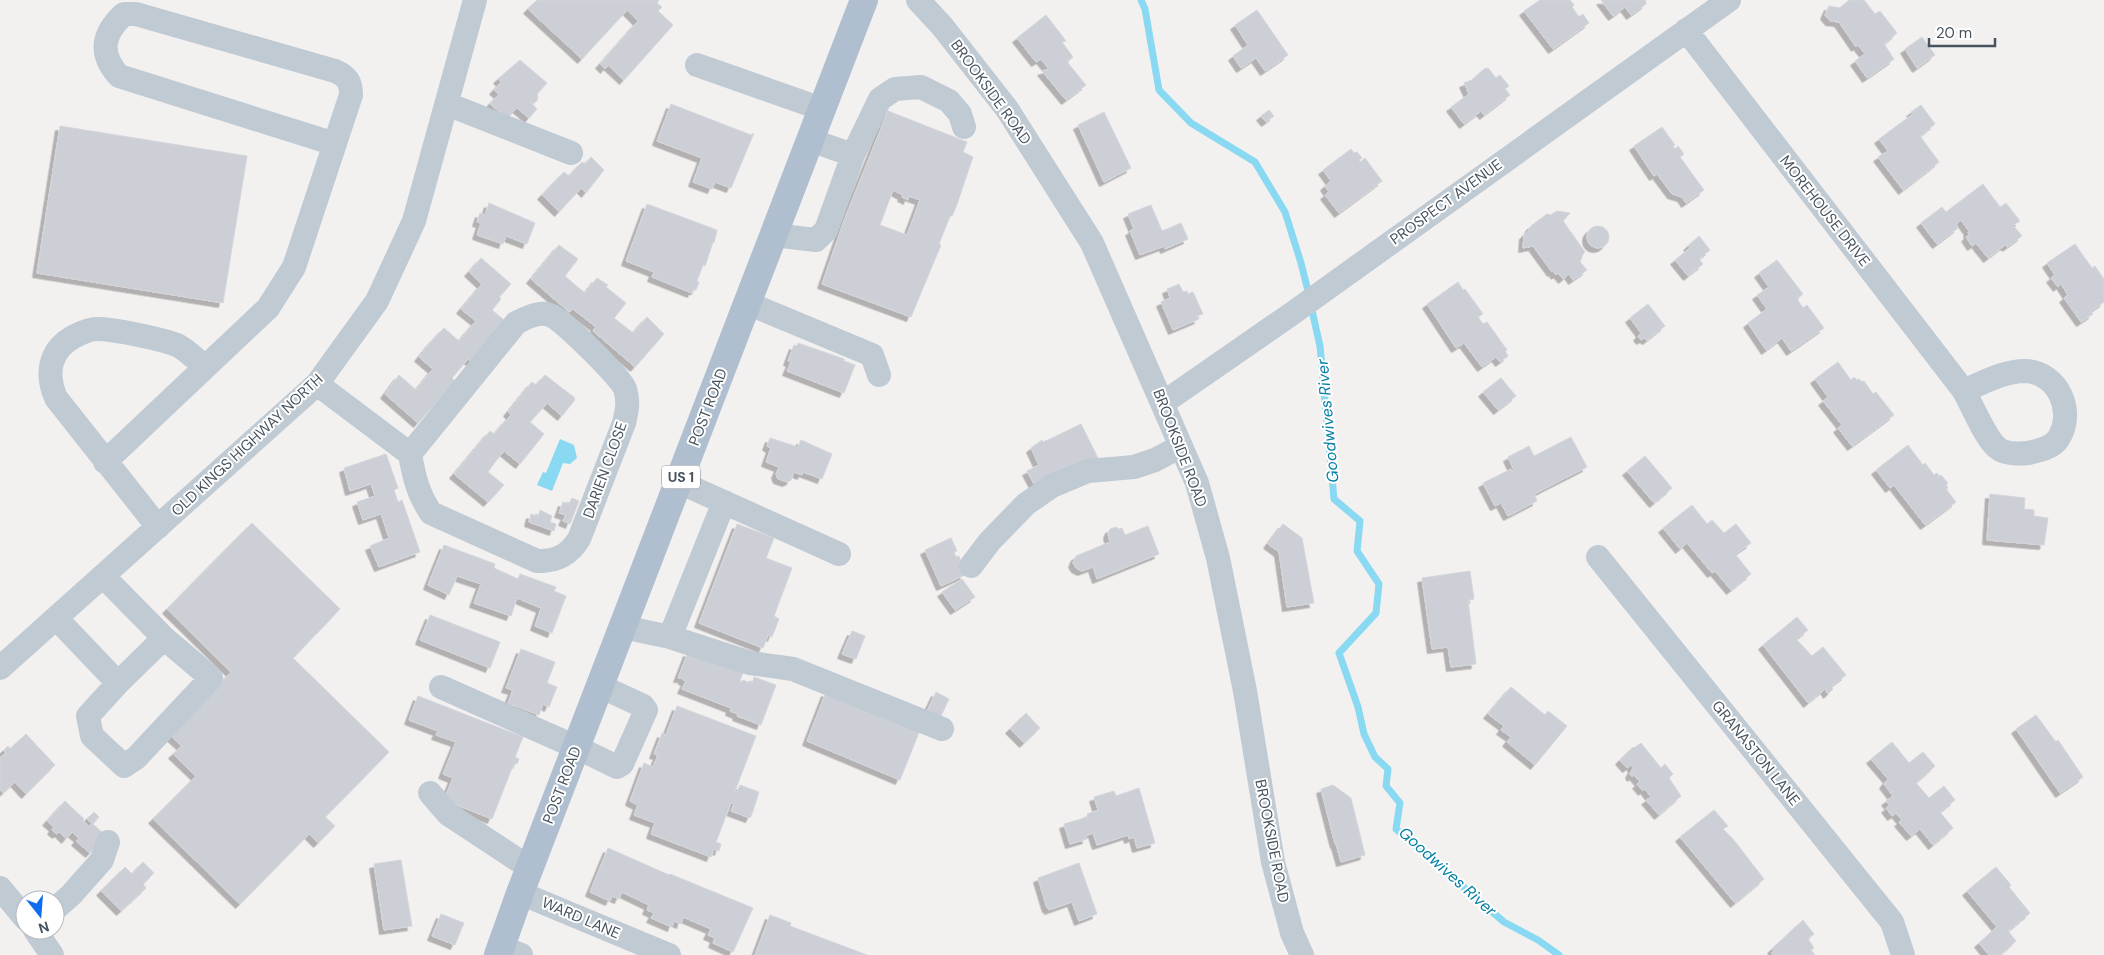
<svg xmlns="http://www.w3.org/2000/svg" width="2104" height="955" font-family="'DM Sans',sans-serif">
	<style>
		.water { fill: #88d9f1 }
		.lines { fill: none; stroke-linecap: round; stroke-linejoin: round }
		.stream { stroke: #88d9f1; stroke-width: 7 }
		.building { fill: #cccfd5; stroke: #d4d6dc; fill-rule: evenodd; filter: url(#shadow) }
		.minor { stroke: #c0cad3; stroke-width: 24 }
		.major { stroke: #afbfd0; stroke-width: 28 }
		.labels { text-anchor: middle; stroke-width: 4; stroke-linejoin: round; paint-order: stroke }
		.shield { fill: #fff; stroke: #7e878f; stroke-width: 1 }
		.shield-label { font-size: 14px; font-weight: bold; fill: #47535f }
		.street-label { font-size: 15px; fill: #47535f; stroke: #fff }
		.water-label { font-size: 16px; font-style: italic; fill: #0580a5; stroke: #fff }
	</style>
	<defs>
		<filter id="shadow"><feDropShadow dx="-4.5" dy="4.5" stdDeviation="0" flood-color="#0004"/></filter>
	</defs>
	<rect width="100%" height="100%" fill="#f3f0f0"/>
	<path class="water" d="M560 439 574 445 577 458 570 464 563 463 552 491 537 485 543 472 546 473Z"/>
	<g class="lines">
		<path class="stream" d="M1141 0 1145 9 1159 90 1191 123 1255 162 1285 212 1301 263 1309 295
			M1311 306 1320 346 1334 499 1360 521 1357 551 1379 584 1376 613 1339 653 1358 707 1364 734 1375 757 1388 769 1386 786 1400 803 1396 829 1504 922 1538 940 1559 955"/>
	</g>
	<path class="building" d="M537 0H659L657 3 662 7 658 11 673 25 624 80 608 65 605 69 600 64 638 21 627 10 582 59 528 9Z
		M1540 0H1570L1574 5 1572 7 1579 17 1583 14 1589 23 1553 49 1524 11Z
		M1601 0H1645L1646 4 1631 15 1625 7 1613 16Z
		M1849 0H1864L1875 14 1880 11 1897 33 1884 44 1894 59 1867 78 1855 61 1865 54 1858 45 1856 47 1839 22 1830 21 1825 15 1829 6 1840 8Z
		M1257 10 1288 55 1265 71 1256 58 1241 68 1233 56 1248 45 1235 25Z
		M1046 15 1066 41 1062 42 1073 57 1067 62 1086 85 1066 100 1042 71 1049 69 1041 59 1036 62 1017 38Z
		M1922 37 1935 55 1917 68 1905 49Z
		M520 60 547 83 537 94 538 98 536 102 531 103 537 109 529 118 517 108 507 118 490 104 499 94 494 90 501 82 498 79Z
		M1488 68 1496 78 1500 75 1509 86 1505 89 1510 95 1484 115 1481 111 1464 124 1451 107 1469 94 1464 83 1472 80 1484 69Z
		M671 104 751 135 754 133 731 188 715 182 712 189 693 182 702 158 657 141Z
		M1921 105 1935 124 1920 136 1939 162 1903 190 1878 157 1888 151 1879 139 1913 114 1911 112Z
		M1269 110 1274 116 1266 122 1261 116Z
		M888 111 967 142 963 152 973 157 956 207 952 216H950L939 244 941 245 911 317 822 284 845 218ZM893 190 903 195 902 197 908 200 909 196 920 200 907 235 880 225Z
		M1104 112 1131 168 1104 182 1078 125Z
		M60 126 247 156 223 303 37 273Z
		M1662 127 1675 145 1673 146 1675 149 1678 146 1684 154 1680 157 1704 190 1686 203 1682 197 1672 194 1657 174 1654 176 1634 146Z
		M1351 149 1354 153 1357 152 1362 158 1359 160 1360 162 1365 158 1382 181 1339 213 1325 195 1329 192 1325 186 1331 181 1323 170Z
		M591 157 604 170 586 193 581 188 559 212 542 195 564 172 569 176 582 162 585 164Z
		M1983 184 2000 207 2006 203 2020 221 2013 225 2022 236 2007 247 2005 245 1988 258 1976 243 1972 246 1966 237 1969 235 1968 232 1969 231 1961 220 1956 224 1958 228 1937 244 1921 223 1942 207 1946 212Z
		M489 203 535 223 527 244 506 236 503 244 477 235 481 223 477 222 480 213 485 215Z
		M647 204 717 230 714 243 713 242 705 266 703 265 697 281 699 282 696 290H693L692 293 652 277 654 272 626 261Z
		M1151 205 1162 231 1181 223 1188 239 1165 249 1164 246 1140 255 1130 231 1134 229 1128 214Z
		M1557 211 1570 213 1563 221 1585 252 1583 254 1580 262 1587 270 1573 280 1569 274 1563 279 1558 273 1556 275 1553 271 1552 272 1533 246 1523 248 1524 235 1529 230 1531 226 1547 214 1551 215Z
		M1587 237a11 11 0 1 1 22 0a11 11 0 1 1-22 0Z
		M1699 236 1710 250 1699 259 1703 264 1688 276 1675 260 1690 248 1688 246Z
		M2075 244 2092 268 2095 266 2104 279V302L2091 311 2093 314 2081 322 2064 298 2068 295 2061 284 2058 287 2051 278 2055 275 2047 263Z
		M559 245 578 259 565 276 574 284 585 293 597 278 608 285 606 287 626 303 614 318 633 333 647 317 664 334 635 367 593 331 596 327 573 309 569 312 531 279Z
		M481 258 511 284 499 297 501 299 492 310 504 320 495 330 497 333 472 362 468 359 452 378 455 381 418 423 385 394 399 375 416 390 433 369 419 357 431 342 444 328 459 341 476 321 461 309 482 284 469 272Z
		M1777 260 1803 294 1797 299 1803 308 1807 305 1824 328 1791 351 1782 338 1766 350 1748 323 1767 309 1757 295 1769 287 1759 273Z
		M1458 282 1463 290 1465 289 1483 314 1478 317 1483 324 1487 322 1507 350 1505 351 1508 356 1500 362 1496 357 1482 367 1464 343 1456 348 1427 304Z
		M1179 284 1183 292 1187 291 1188 294 1193 292 1203 314 1197 316 1199 319 1173 330 1161 302 1170 298 1167 289Z
		M1648 304 1665 326 1647 340 1644 338 1641 340 1638 336 1641 333 1630 318Z
		M798 343 844 359V361L855 365 844 393 787 371 791 362 788 361 794 345 797 346Z
		M1838 362 1851 380 1854 377 1857 380 1859 379 1862 382 1864 381 1873 394 1876 392 1894 415 1852 446 1838 428 1842 425 1823 401 1828 397 1815 379Z
		M545 375 575 398 574 401 562 416 547 403 530 422 544 434 520 464 504 451 495 462 488 472 504 485 488 502 454 474 490 431 494 434 503 424 511 415 508 412 532 382 536 385Z
		M1501 378 1516 396 1498 410 1483 392Z
		M1081 424 1099 460 1034 484 1027 471 1039 465 1031 448 1042 440 1043 442 1050 439Z
		M1571 437 1587 467 1534 494 1537 501 1508 516 1501 503 1495 506 1483 483 1511 469 1512 471 1514 470 1508 457 1529 446 1534 456Z
		M770 438 798 447 801 440 832 454 822 479 803 472 802 475 794 472 791 480 787 482 778 479 776 474 779 467 766 462 771 448 767 446Z
		M1908 445 1923 465 1925 463 1934 475 1937 473 1939 476 1941 475 1948 483 1946 485 1948 488 1946 489 1956 502 1925 525 1894 485 1890 488 1876 470Z
		M386 454 398 488 394 490 398 502 402 500 420 552 379 567 370 546 389 538 381 514 363 520 357 502 375 496 371 484 350 491 344 468Z
		M1645 456 1672 488 1654 503 1627 471Z
		M1990 494 2025 498 2024 509 2034 510V516L2048 518 2044 545 1987 540Z
		M572 498 579 501 570 524 563 521 566 515 559 513 563 502 569 504Z
		M1692 505 1707 524 1712 520 1724 533 1736 524 1751 543 1735 554 1751 574 1731 590 1715 571 1712 573 1687 543 1680 549 1663 528Z
		M540 510 552 516 550 522 556 524 554 531 529 522 531 514 538 517Z
		M252 523 340 609 293 658 389 752 325 817 335 826 318 843 309 834 240 904 153 819 196 776 173 754 182 746 170 735 231 672 167 609Z
		M737 524 774 538 766 558 792 568 774 616 779 619 772 637 768 635 763 648 699 623Z
		M1283 524 1302 538 1314 603 1287 607 1279 552 1268 544Z
		M1148 526 1159 554 1097 579 1093 567 1082 571 1076 568 1073 563 1076 556 1110 542 1108 534 1110 529 1116 527 1119 529 1122 528 1125 535Z
		M951 538 957 551 954 552 956 557 959 556 961 562H959L965 575 941 586 925 550Z
		M444 545 495 564 494 568 518 579 520 574 556 587 554 591 566 596 552 633 535 626 541 608 517 598 511 616 474 603 481 584 457 576 449 595 428 585Z
		M1470 571 1474 599 1468 600 1476 664 1451 667 1448 647 1432 649 1422 578Z
		M962 579 975 597 955 610 942 592Z
		M430 615 500 642 490 668 420 640Z
		M1797 617 1808 630 1796 639 1812 656 1823 647 1846 675 1831 686 1833 689 1828 694 1825 689 1808 703 1763 645Z
		M852 631 865 636 856 659 842 654Z
		M521 649 555 662 547 683 557 687 549 707 543 704 539 715 508 703 513 690 506 688Z
		M688 652 743 672 740 681 742 682 743 680 752 684 754 677 776 685 761 725 737 716 738 714 730 711 731 708 682 689 686 681 683 680V678H678Z
		M1511 687 1545 715 1548 711 1567 726 1535 765 1507 742 1511 737 1501 730 1504 726 1488 714Z
		M826 692 920 730 900 780 807 741Z
		M936 692 949 699 940 718 927 711Z
		M418 696 523 737 515 757 519 759 517 764 514 763 492 819 444 800 453 778 443 774 456 742 436 735 438 731 409 720Z
		M677 706 756 736 735 791 737 792 740 785 759 792 753 811 750 818 731 811 734 804 731 803 716 842 721 844 719 851 714 849 711 857 651 834 655 823 634 815 638 805 630 801 644 763 653 767 658 755 654 754 662 733 666 735Z
		M1026 713 1040 728 1024 743 1010 729Z
		M2036 715 2056 742 2058 740 2083 777 2060 793 2016 729Z
		M26 734 55 765 26 794 15 782 3 793 0 790V758L6 753 4 750 8 746 10 749Z
		M1892 742 1909 763 1923 752 1935 766 1916 783 1929 798 1944 786 1955 800 1940 812 1953 828 1933 845 1920 829 1911 836 1899 822 1902 820 1896 813 1892 816 1886 808 1890 806 1886 801 1893 796 1884 784 1888 779 1871 759Z
		M1641 743 1661 768 1665 764 1673 774 1669 778 1681 796 1659 815 1646 800 1651 797 1645 789 1643 791 1637 784 1640 782 1634 775 1632 777 1630 774 1633 768 1631 765 1627 768 1620 760 1633 747 1634 748Z
		M1333 785 1351 798 1365 855 1341 862 1336 844H1335L1321 789Z
		M1139 788 1155 843 1137 848 1134 837 1129 839 1128 835 1097 845 1093 833 1086 836 1087 839 1070 844 1064 824 1088 817 1087 814 1098 810 1094 797 1114 791 1116 796Z
		M65 801 84 819 83 821 89 826 92 823 87 819 94 812 99 817 93 824 106 836 90 853 76 841 79 838 72 832 66 839 59 832 57 834 52 830 54 827 47 821Z
		M1714 810 1728 826 1723 829 1733 839 1764 879 1735 903 1680 837Z
		M608 848 669 875 670 874 753 908 733 952 713 943 715 938 708 935 711 929 683 917 681 924 674 921 672 927 651 918 654 913 647 910 649 905 622 892 619 899 612 896 610 901 590 892Z
		M401 860 412 926 384 930 374 864Z
		M143 862 154 873 143 884 146 888 121 911 101 891 125 867 132 874Z
		M1079 863 1097 914 1079 921 1072 902 1049 910V908H1047L1038 878Z
		M1996 867 2011 885 2009 887 2030 913 2008 931 2016 941 2000 955H1989L1979 943 1997 927 1967 891Z
		M441 914 464 923 455 945 432 936Z
		M770 915 791 923 790 926 867 955H755Z
		M1803 920 1814 934 1808 939 1814 948 1811 950 1815 955H1773L1771 953 1774 951 1772 949Z"/>
	<g class="lines">
		<path class="minor" d="M918 0 942 26 1007 109 1092 243 1197 483 1218 558 1245 691 1273 862 1292 933 1302 955
			M1686 30 1964 391C1982 383 2004 371 2025 371 2058 372 2076 412 2058 439 2052 448 2038 451 2028 453 2020 454 2006 454 1999 449 1987 442 1972 405 1964 391
			M697 65 822 109
			M447 104 571 153
			M810 140 853 155 880 99 895 89 921 87 949 101 960 114 964 127
			M773 235 816 240 826 230 853 155
			M747 303 872 355 879 375
			M317 384 410 454C414 477 418 494 431 513L537 561C556 562 569 555 579 539L624 423C627 411 629 401 625 389 621 377 564 322 552 316 540 310 526 318 516 323L410 454
			M1163 403 1290 315 1729 0
			M105 462 268 308 294 267 351 95C351 82 347 76 335 71L136 14H124C102 34 99 54 119 76L335 144
			M679 482 839 554
			M158 527 56 398C45 373 50 349 75 336 81 333 90 329 97 329 114 329 161 339 177 345 187 350 196 360 205 366
			M1598 557 1892 922 1903 955
			M971 566 990 541 1026 504 1052 486 1088 471 1134 467 1155 460 1181 446
			M56 618 118 683 164 638 103 576
			M623 627 670 637 750 663 793 669 942 729
			M670 637 724 502
			M0 668 317 384 377 301 414 221 475 0
			M118 683 88 716 92 736 124 766 136 758 211 678 164 638
			M441 687 576 747 617 767 622 764 646 710 643 706 600 686
			M430 793 448 814 530 868
			M0 888 25 918
			M520 893 669 955
			M55 909 71 895 102 860 108 842
			M35 930 52 955
			M501 947 521 955"/>
		<path class="major" d="M498 955 520 893 864 0"/>
	</g>
	<g class="labels">
		<rect class="shield" x="662" y="465.5" width="38" height="23" rx="4"/>
		<g class="shield-label">
			<text x="681" y="482">US 1</text>
		</g>
		<g class="street-label">
			<text transform="translate(991 92) rotate(54)" y="5">BROOKSIDE ROAD</text>
			<text transform="translate(1446 202) rotate(-36)" y="5">PROSPECT AVENUE</text>
			<text transform="translate(1825 211) rotate(52)" y="5">MOREHOUSE DRIVE</text>
			<text transform="translate(708 407) rotate(-69)" y="5">POST ROAD</text>
			<text transform="translate(247 445) rotate(-43)" y="5">OLD KINGS HIGHWAY NORTH</text>
			<text transform="translate(1180 448) rotate(69)" y="5">BROOKSIDE ROAD</text>
			<text transform="translate(605 470) rotate(-70)" y="5">DARIEN CLOSE</text>
			<text transform="translate(1756 753) rotate(51)" y="5">GRANASTON LANE</text>
			<text transform="translate(562 785) rotate(-69)" y="5">POST ROAD</text>
			<text transform="translate(1272 841) rotate(79)" y="5">BROOKSIDE ROAD</text>
			<text transform="translate(581 918) rotate(23)" y="5">WARD LANE</text>
		</g>
		<g class="water-label">
			<text transform="translate(1327 421) rotate(-95)" y="6">Goodwives River</text>
			<text transform="translate(1448 871) rotate(42)" y="6">Goodwives River</text>
		</g>
	</g>
	<g transform="translate(40 915) rotate(163)"><circle r="24" fill="#ffffff" stroke="#b5babf"/>
	<path d="M0-4L9 19L0 12L-9 19Z" fill="#0f6cee"/>
	<text y="-8" font-size="14" font-weight="bold" text-anchor="middle" fill="#47535f">N</text>
	</g>
	<path d="M1929 38v8h66v-8" fill="none" stroke="#47535f" stroke-width="2.5"/>
	<text x="1936" y="38" font-size="15" fill="#47535f" stroke="#ffffff" stroke-width="4" paint-order="stroke">20 m</text>
</svg>
